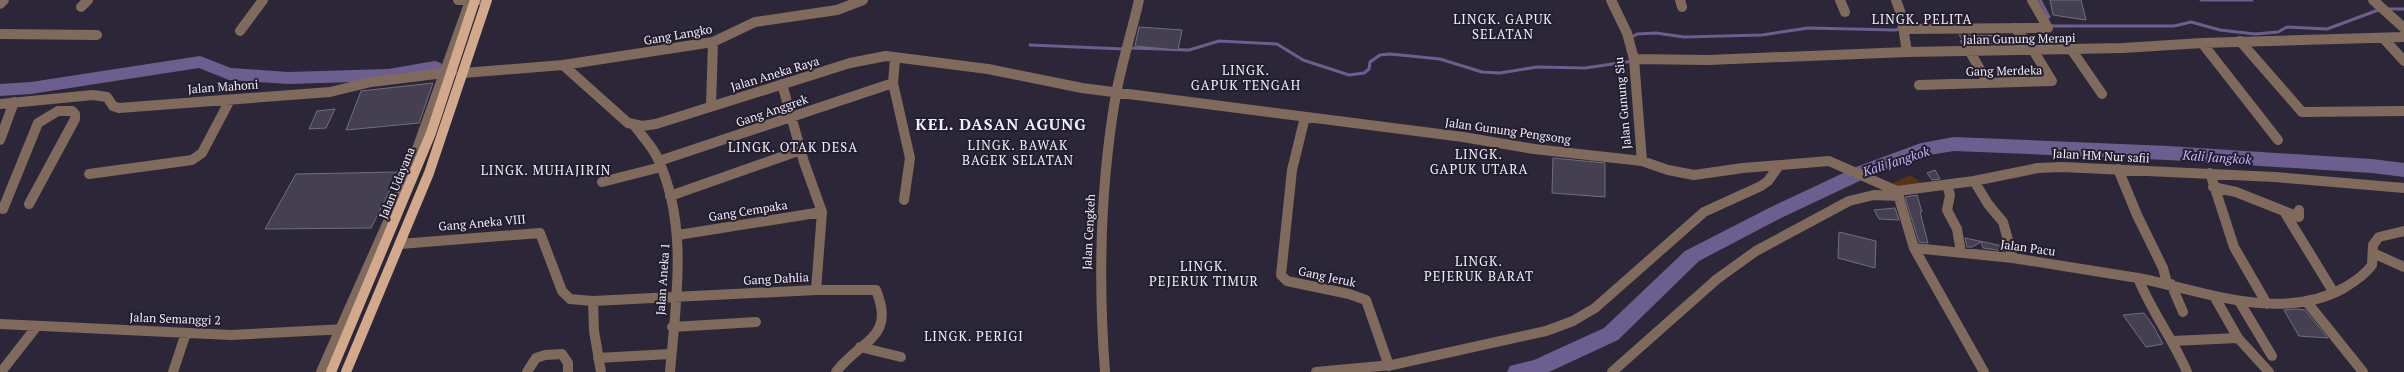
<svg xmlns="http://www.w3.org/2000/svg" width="2404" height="372" font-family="'PT Serif',serif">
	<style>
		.green { fill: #563317 }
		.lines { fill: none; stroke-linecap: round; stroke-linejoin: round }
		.stream { stroke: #6c5e8e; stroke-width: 3 }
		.river { fill: #6c5e8e; fill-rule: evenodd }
		.building { fill: #444052; stroke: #716c80 }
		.minor { stroke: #7f6a5c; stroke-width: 10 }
		.major { stroke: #d3a98b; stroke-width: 10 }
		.labels { text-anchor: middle; stroke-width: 4; stroke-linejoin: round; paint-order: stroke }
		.street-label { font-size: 12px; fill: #f1eefa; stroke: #221e2e }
		.neighbourhood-label { font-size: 13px; letter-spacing: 1px; fill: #f1eefa; stroke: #221e2e }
		.water-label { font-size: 13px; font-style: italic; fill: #c7b3fd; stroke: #221e2e }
		.district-label { font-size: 16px; font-weight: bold; letter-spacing: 1px; fill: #f1eefa; stroke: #221e2e }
	</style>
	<rect width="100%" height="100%" fill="#2c2738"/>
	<path class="green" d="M1910 175 1926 186 1896 189 1889 185Z"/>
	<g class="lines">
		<path class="stream" d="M2040 0 2049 17H2044
			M2201 0H2252
			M2386 9H2404
			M2049 26H2174L2191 22 2220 30 2255 34 2278 32 2287 27 2327 29 2381 9
			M1630 38 1637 34 1656 33 1684 37 1762 35 1808 28 1895 30 1902 28
			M1030 45 1124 49
			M1130 48 1189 50 1219 41 1277 44 1303 60 1349 75 1364 73 1369 69 1370 62 1380 55 1390 54 1440 59 1482 72 1500 73 1537 67 1585 68 1633 61"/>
		<path class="river" d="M200 56 231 68 288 72 388 69 435 61 441 63 443 67 441 71 435 73 388 81 288 84 229 80 199 68 31 94 0 96V84L31 82Z
			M1954 137 2168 146 2372 159 2404 163V177L2372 173 2168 160 1954 151 1923 156 1868 177 1781 218 1699 261 1618 340 1549 372H1507L1510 366 1534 360 1604 328 1685 251 1769 208 1856 167 1921 143Z"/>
	</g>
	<path class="building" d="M2050 0H2081L2086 20 2053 15Z
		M1139 27 1182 30 1178 50 1135 46Z
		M1959 35 2013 36 2018 43 1962 44 1960 41 1963 40Z
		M433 83 419 123 346 130 361 91Z
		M335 109 326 128 309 129 317 111Z
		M1553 158 1605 163V197L1552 193Z
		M1935 170 1940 179 1932 180 1927 173Z
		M399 172 371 228 265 229 296 174Z
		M1917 195 1922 212H1920L1928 243 1919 242 1905 197Z
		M1895 208 1899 220 1879 219 1874 210Z
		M1839 232 1876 241 1875 268 1838 258Z
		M1965 238 2003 246 2004 251 1983 248 1981 242 1972 247H1967Z
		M2296 309 2305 310 2328 338 2299 336 2284 310Z
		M2144 313 2154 327 2163 344 2146 347 2123 315Z"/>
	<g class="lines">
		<path class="minor" d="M458 0H482
			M1611 0 1627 33 1634 59 1642 161
			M1680 0 1682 7
			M1840 0 1845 12
			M1896 0 1901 14 1907 52
			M2032 0 2048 28
			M2373 0 2404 28
			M0 4 4 0
			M81 7 88 0
			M1904 29 2048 28
			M240 31 263 0
			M0 34 97 35
			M2384 39 2404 61
			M2240 41 2302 112 2404 111
			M2202 43 2278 140
			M2071 49 2102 94
			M1970 52 1988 83
			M895 59 893 83 910 158 904 200
			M1634 59 1708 60 1907 52 2123 48 2202 43 2404 37
			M563 65 713 42 755 22 837 10 863 0
			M463 73 563 65 628 123 642 126 656 124 850 63 886 56 988 69 1082 88 1463 137 1534 149 1642 161 1668 170 1694 175 1743 168 1829 161 1897 191
			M782 84 804 162 822 212 816 290
			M1919 85 2052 81 2033 50 2015 28
			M0 104 93 95 107 97 113 106 119 108 330 92 371 82 452 72
			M711 106 713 42
			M1305 117 1292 170 1281 275 1287 281 1349 294 1366 300 1389 366
			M634 125C641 135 652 146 657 157 689 224 676 301 670 372
			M0 140 14 102
			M659 161 893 83
			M2118 169 2137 215 2163 268 2167 283
			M2210 173 2234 247 2267 304
			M89 174 192 160 202 153 230 100
			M1974 181 1988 204 2003 222 2013 258
			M602 182 661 167
			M1947 185 1950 195 1947 210 1957 229 1961 252
			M2213 187 2236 192 2299 217V210
			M1897 191 1974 181 2038 168 2062 167 2275 177 2404 188
			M1897 191 1914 248 1984 372
			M670 196 801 150
			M3 209 38 123 58 111H72L75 114V119L29 204
			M2285 213 2334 293
			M678 235 822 212
			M400 244 540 233 562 291 570 299 593 301 594 331 601 372
			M1914 248 2013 258 2138 278
			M2373 253 2404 267
			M2171 284 2183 312
			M2214 296 2238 338 2269 372
			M593 301 816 290H876C896 339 861 339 836 372
			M2239 301 2272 356
			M2306 301 2363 372
			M0 324 231 335 346 329
			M672 327 756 322
			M2172 341 2238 338
			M860 347 901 357
			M598 358 670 354
			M1 372 37 326
			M173 372 186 333
			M321 372 403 188 470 1
			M527 372 536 358 545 355 562 354 568 363V372
			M1105 372C1098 279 1100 186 1116 94 1122 62 1132 31 1139 0
			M1316 372 1392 365 1546 331 1573 321 1595 308 1704 212 1761 186 1768 181 1778 167
			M1612 372 1717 279 1756 251 1849 201 1874 195 1899 196
			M2187 372C2173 339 2151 311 2138 278 2204 291 2280 323 2344 288 2354 282 2365 275 2372 265L2373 245 2379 237 2404 231"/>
		<path class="major" d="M331 372 431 133 475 0
			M346 372 429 173 487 0"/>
	</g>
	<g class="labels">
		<g class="street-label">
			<text transform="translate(678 35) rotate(-10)" y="4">Gang Langko</text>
			<text transform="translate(2019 39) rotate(-1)" y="4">Jalan Gunung Merapi</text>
			<text transform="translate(2004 71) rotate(-1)" y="4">Gang Merdeka</text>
			<text transform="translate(775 74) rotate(-17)" y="4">Jalan Aneka Raya</text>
			<text transform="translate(223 87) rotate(-4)" y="4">Jalan Mahoni</text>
			<text transform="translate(1623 103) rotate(-95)" y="4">Jalan Gunung Siu</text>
			<text transform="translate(772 111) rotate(-19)" y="4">Gang Anggrek</text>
			<text transform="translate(1508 131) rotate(8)" y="4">Jalan Gunung Pengsong</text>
			<text transform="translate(2101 156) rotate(3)" y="4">Jalan HM Nur safii</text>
			<text transform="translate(397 183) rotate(-68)" y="4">Jalan Udayana</text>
			<text transform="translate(748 211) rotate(-9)" y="4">Gang Cempaka</text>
			<text transform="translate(482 223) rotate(-5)" y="4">Gang Aneka VIII</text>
			<text transform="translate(1089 232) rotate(-87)" y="4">Jalan Cengkeh</text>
			<text transform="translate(2028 248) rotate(8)" y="4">Jalan Pacu</text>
			<text transform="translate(1327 277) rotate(12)" y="4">Gang Jeruk</text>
			<text transform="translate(663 279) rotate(-86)" y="4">Jalan Aneka 1</text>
			<text transform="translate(776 279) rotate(-3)" y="4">Gang Dahlia</text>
			<text transform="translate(175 319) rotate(2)" y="4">Jalan Semanggi 2</text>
		</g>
		<g class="neighbourhood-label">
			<text x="1503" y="24">LINGK. GAPUK<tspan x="1503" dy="15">SELATAN</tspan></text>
			<text x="1922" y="24">LINGK. PELITA</text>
			<text x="1246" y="75">LINGK.<tspan x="1246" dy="15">GAPUK TENGAH</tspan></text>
			<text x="1018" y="150">LINGK. BAWAK<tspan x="1018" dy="15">BAGEK SELATAN</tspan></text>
			<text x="793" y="152">LINGK. OTAK DESA</text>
			<text x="1479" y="159">LINGK.<tspan x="1479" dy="15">GAPUK UTARA</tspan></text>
			<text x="546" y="175">LINGK. MUHAJIRIN</text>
			<text x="1479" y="266">LINGK.<tspan x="1479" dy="15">PEJERUK BARAT</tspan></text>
			<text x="1204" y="271">LINGK.<tspan x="1204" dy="15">PEJERUK TIMUR</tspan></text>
			<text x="974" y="341">LINGK. PERIGI</text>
		</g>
		<g class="water-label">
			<text transform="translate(2217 157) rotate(4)" y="5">Kali Jangkok</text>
			<text transform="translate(1896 161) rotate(-18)" y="5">Kali Jangkok</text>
		</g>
		<g class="district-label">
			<text x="1001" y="130">KEL. DASAN AGUNG</text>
		</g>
	</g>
</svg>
